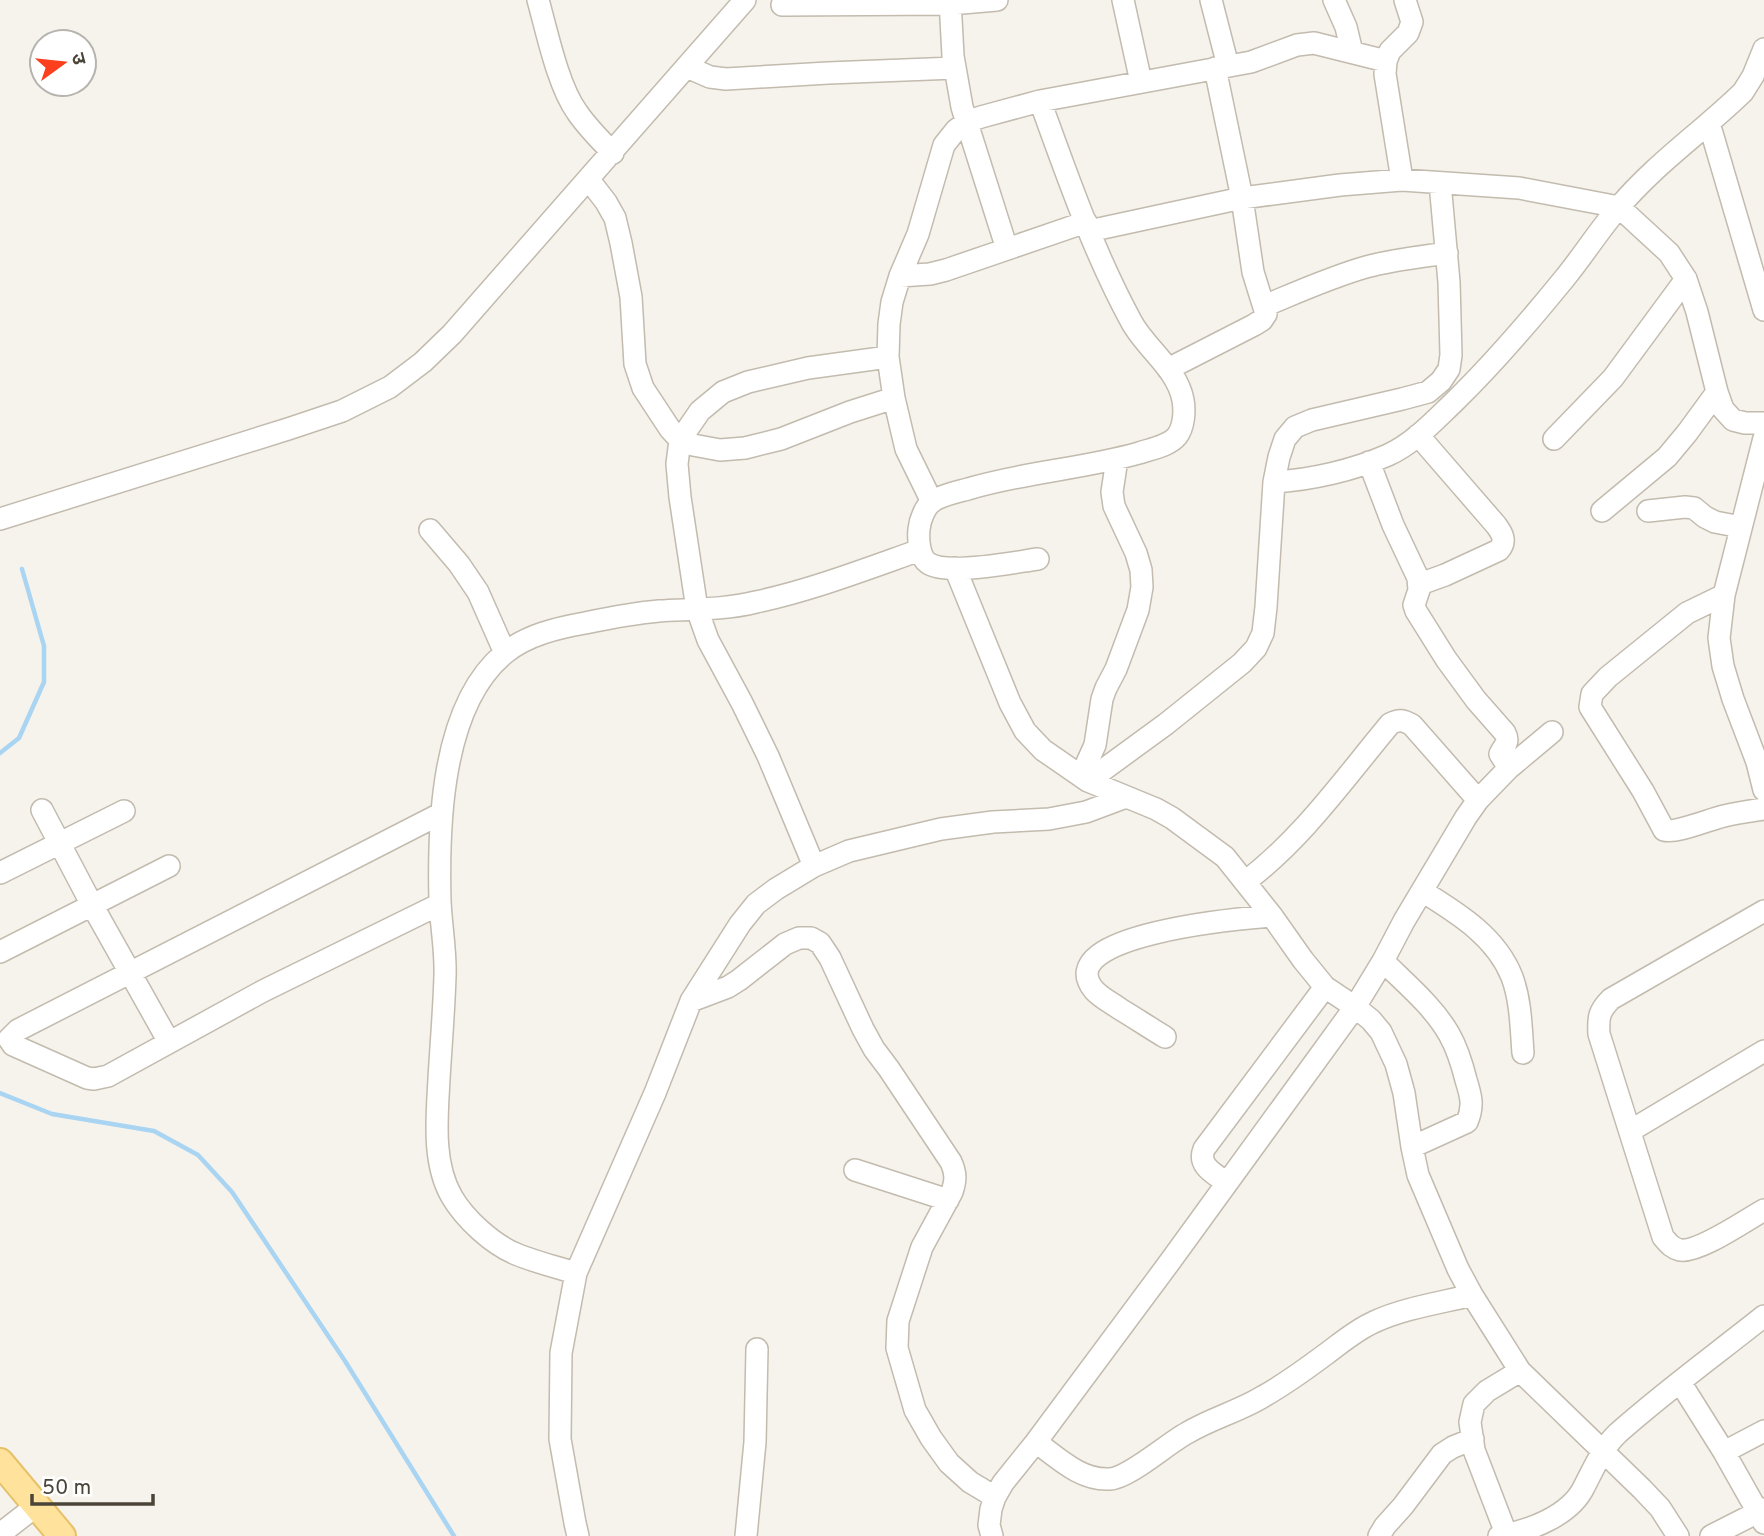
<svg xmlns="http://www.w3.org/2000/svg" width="1764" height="1536" font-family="Overpass,'Noto Sans Devanagari',sans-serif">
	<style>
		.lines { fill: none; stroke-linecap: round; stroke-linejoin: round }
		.stream { stroke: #a9d4f2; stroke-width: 4.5 }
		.minor-casing { stroke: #c2bbae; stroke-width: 24 }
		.major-casing { stroke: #e6c16a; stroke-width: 30 }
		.minor { stroke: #fff; stroke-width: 21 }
		.major { stroke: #ffe39c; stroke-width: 26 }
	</style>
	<rect width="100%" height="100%" fill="#f6f3ec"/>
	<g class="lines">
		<path class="stream" d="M0 753 19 738 44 682V646L22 569
			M0 1093 52 1114 154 1131 198 1155 232 1192 345 1361 454 1536"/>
		<defs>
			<path id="minor" d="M538 0C547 32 558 86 577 112 587 127 600 140 613 153
				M950 0 953 56 962 107 1007 249
				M1123 0 1141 82
				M1211 0 1228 66
				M1334 0 1346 27 1352 52
				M782 5 950 4 997 0
				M687 67 710 77 726 79 828 73 955 68
				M1709 123 1764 310
				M589 180 606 202 615 218 621 243 631 297 635 364 643 388 670 429 680 440 693 445 720 450 745 448 781 439 850 412 894 398
				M1402 180 1385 74 1386 61 1390 51 1408 33 1412 22 1405 0
				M1089 231 1242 198 1340 185 1402 180 1519 188 1619 207 1669 253 1686 279 1697 312 1717 392 1723 409 1733 420 1745 423H1764
				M900 276 930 274 946 270 1086 222
				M1264 306C1298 292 1331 277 1366 267 1392 260 1420 257 1447 253
				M1168 369 1254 325 1262 320 1266 314 1253 272 1242 198 1215 68
				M1418 435 1496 525C1502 533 1507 541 1499 550L1445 575 1420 584
				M1764 438 1724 595 1719 638 1723 666 1733 699 1757 762 1764 790
				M1554 439 1613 378 1686 279
				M1369 462 1393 525 1418 578 1419 590 1414 605 1416 611 1446 659 1476 700 1505 733C1510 742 1504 746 1500 754L1509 768
				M1274 482C1311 480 1354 470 1388 455 1414 443 1434 421 1454 402 1493 364 1529 322 1564 279 1583 256 1599 230 1619 207 1655 164 1703 131 1743 92L1753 76 1764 49
				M932 502 906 449 894 398 888 357 889 324 892 302 900 276 918 234 944 145 956 130 967 122 981 117 1040 101 1251 62 1297 45 1314 43 1386 61
				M1602 511 1667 457 1687 433 1717 392
				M1648 511 1685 507 1694 508 1705 517 1715 522 1741 527
				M0 519 288 429 342 411 390 387 423 362 452 334 745 0
				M430 530 459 564 478 592 505 653
				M1038 559C1015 562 947 576 928 563 919 557 918 539 919 529 920 520 925 506 933 501 942 495 957 492 968 489 1024 472 1083 469 1139 453 1151 449 1169 446 1177 436 1184 427 1185 411 1183 400 1177 368 1145 348 1131 321 1093 251 1067 175 1040 101
				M955 568 1010 703 1025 731 1043 750 1088 781 1156 809 1172 818 1225 857 1272 916 1303 960 1325 987 1355 1007 1371 1020 1381 1032 1396 1064 1404 1093 1412 1147 1418 1175 1458 1269 1472 1295 1520 1371 1642 1489 1660 1508 1678 1536
				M1724 595 1687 613 1608 677 1592 694 1590 707 1643 791 1664 830C1676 834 1710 819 1724 816 1737 813 1751 811 1764 809
				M1081 776 1095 745 1102 699 1106 688 1116 669 1138 610 1142 587 1141 570 1136 553 1114 506 1112 492 1117 459
				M1088 781 1166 724 1242 663 1256 648 1263 633 1266 607 1274 482 1279 457 1285 439 1295 427 1312 420 1402 399 1428 392 1441 381 1449 369 1451 355 1449 282 1440 183
				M42 810 92 905 169 1042
				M814 866 768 756 742 703 708 640 697 609 680 497 677 464 680 440 700 411 723 392 748 382 808 368 888 357
				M0 873 124 811
				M1245 882C1303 838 1344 779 1390 724 1399 719 1403 720 1412 725L1478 800
				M1422 891C1457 913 1496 936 1512 977 1521 1001 1521 1028 1523 1053
				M440 904 263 991 108 1076 94 1079 87 1078 13 1045 9 1039 18 1030 442 813
				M1764 911 1611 999C1599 1011 1598 1017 1599 1034L1663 1237C1669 1244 1672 1248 1680 1250 1699 1253 1746 1220 1764 1210
				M0 952 169 866
				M1383 961C1406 984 1433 1006 1449 1034 1457 1048 1462 1064 1466 1080 1471 1096 1474 1106 1467 1122L1412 1147
				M691 1001 728 987 739 980 785 944 799 938H811L820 943 830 958 863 1029 874 1049 889 1069 951 1162C956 1173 956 1180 952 1192L922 1247 898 1321 897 1348 915 1410 931 1438 949 1463 970 1482 995 1497
				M1165 1037C1150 1028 1135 1018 1120 1009 1112 1003 1101 998 1094 990 1048 934 1246 918 1272 916
				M1630 1131 1764 1051
				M855 1170 948 1200
				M1227 1183C1215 1174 1197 1166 1204 1149L1325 987
				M576 1273C556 1267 535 1262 516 1254 492 1244 465 1219 452 1197 432 1163 437 1117 439 1079 441 1044 444 1010 445 976 446 951 441 926 440 901 438 825 441 705 505 653 527 635 557 628 585 623 609 618 634 613 659 611 691 609 724 610 756 602 812 590 866 569 920 550
				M1680 1382 1724 1452 1764 1523
				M1036 1442C1058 1458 1081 1481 1110 1479 1129 1478 1168 1443 1187 1433 1212 1418 1240 1411 1264 1396 1285 1384 1306 1369 1326 1354 1341 1343 1356 1330 1374 1322 1404 1308 1440 1303 1472 1295
				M1724 1452 1764 1431
				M0 1534 36 1506
				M578 1536 575 1523 560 1439 561 1353 576 1273 655 1093 691 1001 740 924 756 904 776 889 814 866 849 851 941 829 993 822 1049 819 1086 812 1126 797
				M746 1536 755 1442 757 1349
				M992 1536 989 1525 991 1509 995 1497 1003 1483 1036 1442 1169 1263 1355 1007 1383 961 1404 921 1466 817 1478 800 1509 768 1552 732
				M1379 1536 1385 1526 1403 1506 1442 1454 1453 1447 1473 1439
				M1499 1536C1529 1531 1570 1516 1584 1487 1594 1468 1602 1448 1618 1433 1664 1392 1715 1355 1764 1316
				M1507 1536 1474 1450 1470 1422 1474 1404 1487 1391 1520 1371
				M1711 1536 1764 1509"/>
			<path id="major" d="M0 1462 62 1536"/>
		</defs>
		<use href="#minor" class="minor-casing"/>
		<use href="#major" class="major-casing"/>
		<use href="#minor" class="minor"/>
		<use href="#major" class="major"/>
	</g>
	<g transform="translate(63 63) rotate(75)"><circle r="33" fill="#ffffff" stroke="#b7b4b0" stroke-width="2"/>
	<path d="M0-5L12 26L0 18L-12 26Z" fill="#fc3f1d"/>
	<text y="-10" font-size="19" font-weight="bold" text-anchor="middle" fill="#4b4439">उ</text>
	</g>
	<path d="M32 1494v10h121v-10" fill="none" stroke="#4b4439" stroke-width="3.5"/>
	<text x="42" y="1494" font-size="21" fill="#4b4439" stroke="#ffffff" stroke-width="5" paint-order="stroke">50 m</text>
</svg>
